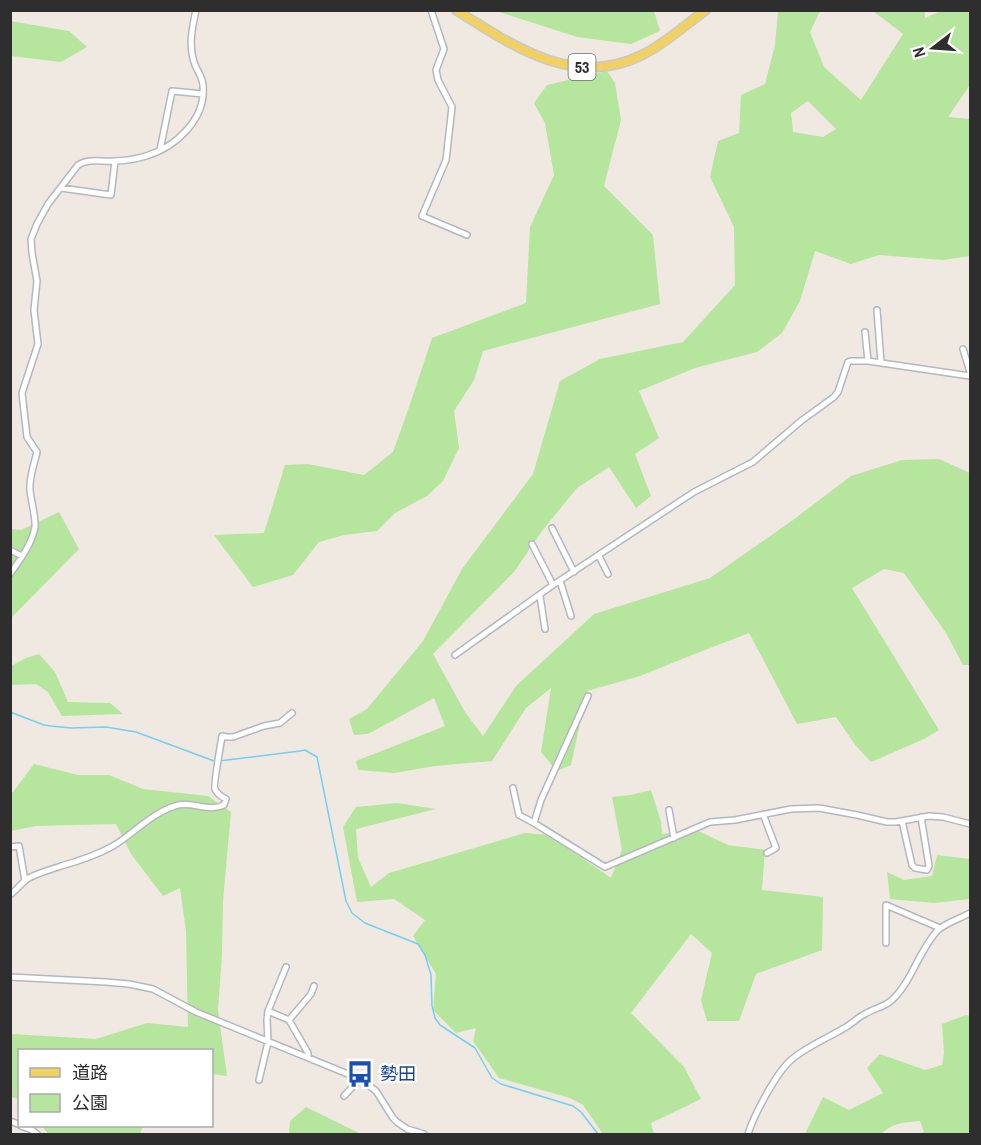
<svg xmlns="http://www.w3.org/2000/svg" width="981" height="1145" font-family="'Archivo Narrow','Noto Sans JP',sans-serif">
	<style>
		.green { fill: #b6e59e; fill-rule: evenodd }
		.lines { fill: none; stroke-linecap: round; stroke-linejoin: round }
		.stream { stroke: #75cff0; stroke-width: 1.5 }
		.minor-casing { stroke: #b4b7c1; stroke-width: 8 }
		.primary-casing { stroke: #c9c9c9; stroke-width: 11 }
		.minor { stroke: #fff; stroke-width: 5 }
		.primary { stroke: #f2d163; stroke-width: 8 }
		.labels { text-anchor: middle; stroke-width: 4.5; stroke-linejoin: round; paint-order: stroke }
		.shield { fill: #fff; stroke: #6d6d6d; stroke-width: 1.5 }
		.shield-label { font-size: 16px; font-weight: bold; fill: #2e2e2e }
		.transit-label { font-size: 18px; fill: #164399; stroke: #fff; text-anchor: start }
	</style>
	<rect width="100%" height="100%" fill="#efe9e1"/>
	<path class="green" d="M496 11H654L660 31 631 44 577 37Z
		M778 11H820L810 32 824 67 861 100 903 34 873 11H925V18L941 11H970V85L948 117 970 119V256L943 260 879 255 851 264 815 251 800 301 782 333 757 352 695 368 639 391 659 438 635 454 651 496 636 508 609 467 577 488 542 531 514 572 433 654 465 712 483 736 516 686 594 614 710 578 793 520 851 476 902 460 939 459 970 473V665H963L946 633 904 573 884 569 852 588 939 730 924 739 871 762 856 746 836 717 797 724 764 661 749 633 692 655 640 676 587 691 571 765 557 771 541 752 551 688 526 708 492 761 435 766 394 773 358 770 356 761 445 726 434 698 368 734 354 735 349 719 367 709 423 641 462 569 533 474 560 381 600 359 683 342 735 285 734 227 710 177 718 141 739 133 741 95 765 84 775 45ZM808 101 836 129 823 137 793 132 791 113Z
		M10 21 69 31 87 47 61 62 11 56Z
		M607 71 615 83 621 120 604 186 653 235 660 304 483 351 474 380 454 411 459 448 443 481 427 496 395 513 377 531 344 535 319 542 293 575 253 587 214 535 264 533 285 465 308 464 364 475 393 452 409 407 432 338 526 303 530 227 554 175 545 123 534 103 547 85Z
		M59 512 79 549 11 618V529L21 530Z
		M39 654 55 672 68 702 110 703 123 714 62 716 48 692 36 684 11 685V666L26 658Z
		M34 764 78 775H109L143 789 208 796 231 812 223 901 222 954 218 1010 227 1076 212 1074V1050H20L19 1099 11 1097V1034L96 1039 147 1023 188 1027 186 931 180 888 163 896 131 854 116 824 36 826 11 831 10 792H13Z
		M651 790 661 822 662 834 696 830 728 845 765 850 762 890 823 897 822 950 756 974 739 1021H707L701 1000 712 953 691 934 631 1013 684 1067 701 1099 651 1123 654 1134H603L583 1105 570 1098 499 1078 473 1041 476 1028 456 1033 433 1010 436 974 413 936 425 920 394 899 357 902 343 827 356 807 397 803 436 809 356 829 358 858 371 887 389 873 525 833 549 835 611 878 622 850 612 797 630 795Z
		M937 855 970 859V899L934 903 890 899 887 872 904 880 932 876Z
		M966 1015 970 1016V1134H919L924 1132 920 1121C903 1123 894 1122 881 1134H805L823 1097 849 1110 883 1093 867 1068 880 1054 925 1070 942 1065 944 1053 942 1024Z
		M306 1107 361 1134H289L290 1121Z
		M42 1126H143L140 1134H48Z"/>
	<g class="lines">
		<path class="stream" d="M10 712 44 725 51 726 71 728 106 727 136 732 214 761
			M219 761 300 751 305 750 317 757 346 901 352 913 365 923 418 944 425 955 431 975 432 1006 435 1018 440 1025 475 1048 492 1078 501 1084 573 1106 581 1112 598 1134"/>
		<defs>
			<path id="minor" d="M431 10 444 49 436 70 438 80 452 107 446 160 422 216 467 235
				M160 150 172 91 203 94
				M61 188 111 195 115 161
				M877 310 881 363
				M865 332 868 361
				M963 349 970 372
				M552 528 574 572
				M532 544 553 585
				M10 550 22 556
				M599 556 608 574
				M10 574C20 560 32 544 35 527 36 518 31 501 30 490 29 477 34 465 37 452L27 437 22 393 38 344 34 310 37 281 32 253 31 239 37 224 48 204 78 165C89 158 102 162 114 161 124 161 136 159 146 156 176 147 206 119 203 86 203 78 198 72 195 65 188 46 192 29 196 10
				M560 581 571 616
				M540 596 545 629
				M455 655 553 585 694 492 753 462 801 421 834 397 838 392 848 362 851 361H868L970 376
				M513 788 519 815 534 823 541 800 588 696
				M669 810 674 838
				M763 814 776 848 767 853
				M902 821 912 865 915 868 927 870 929 866 921 817
				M534 823 605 867 710 822 735 820 791 809 819 808 857 815 887 822H896L929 816 943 817 970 824
				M10 847 19 846 25 881
				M10 895C16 890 21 884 27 879 37 873 50 870 61 866 79 861 97 855 113 846 133 834 152 813 175 806 191 800 208 813 224 805L226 799C222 797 217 794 215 789 213 786 221 743 222 736L226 737H233L264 726 280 723 292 713
				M886 943V905L940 928
				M10 977 106 982 129 984 153 989 196 1012 360 1079 376 1091 393 1118 397 1122 407 1129 424 1134
				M268 1011 289 1020 308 1053V1057
				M289 1020 311 994 314 986
				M259 1080 268 1042 267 1020 268 1011 286 967
				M344 1096 360 1079
				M13 1122 20 1125
				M21 1126 32 1130 37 1134
				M748 1134C754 1115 776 1073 791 1060 807 1046 828 1038 846 1027 853 1023 858 1017 865 1014 874 1008 886 1007 893 999 912 981 919 950 938 930 946 923 961 918 970 913"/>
			<path id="primary" d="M456 10C513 46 574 89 642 55 665 44 685 25 706 10"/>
		</defs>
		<use href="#minor" class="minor-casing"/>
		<use href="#primary" class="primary-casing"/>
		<use href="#minor" class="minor"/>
		<use href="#primary" class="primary"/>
	</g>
	<defs>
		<symbol id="bus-bare" viewBox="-9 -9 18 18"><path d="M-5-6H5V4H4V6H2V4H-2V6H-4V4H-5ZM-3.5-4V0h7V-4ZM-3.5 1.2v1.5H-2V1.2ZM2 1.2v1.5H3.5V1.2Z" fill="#1a4fb4" stroke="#fff" stroke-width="2.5" paint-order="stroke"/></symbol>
	</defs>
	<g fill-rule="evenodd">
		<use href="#bus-bare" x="341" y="1055" width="38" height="38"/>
	</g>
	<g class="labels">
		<rect class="shield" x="568.5" y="54" width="27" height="26" rx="4.5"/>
		<g class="shield-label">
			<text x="582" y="73">53</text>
		</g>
		<g class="transit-label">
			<text x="380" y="1080">勢田</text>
		</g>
	</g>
	<rect width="981" height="1145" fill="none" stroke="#2e2e2e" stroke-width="24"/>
	<rect x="18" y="1049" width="195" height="78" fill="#ffffff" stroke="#ababab" stroke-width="1.5"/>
	<rect x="30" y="1068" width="30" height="9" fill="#f2d163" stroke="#ababab" stroke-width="1.5"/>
	<text x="72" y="1079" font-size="18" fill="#2e2e2e">道路</text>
	<rect x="30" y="1094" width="30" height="18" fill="#b6e59e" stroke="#ababab" stroke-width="1.5"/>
	<text x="72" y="1109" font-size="18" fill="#2e2e2e">公園</text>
	<g transform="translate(933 48) rotate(253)" stroke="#ffffff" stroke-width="4.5" paint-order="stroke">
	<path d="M0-4.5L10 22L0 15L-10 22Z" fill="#2e2e2e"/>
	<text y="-9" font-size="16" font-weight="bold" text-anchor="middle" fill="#2e2e2e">N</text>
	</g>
</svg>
